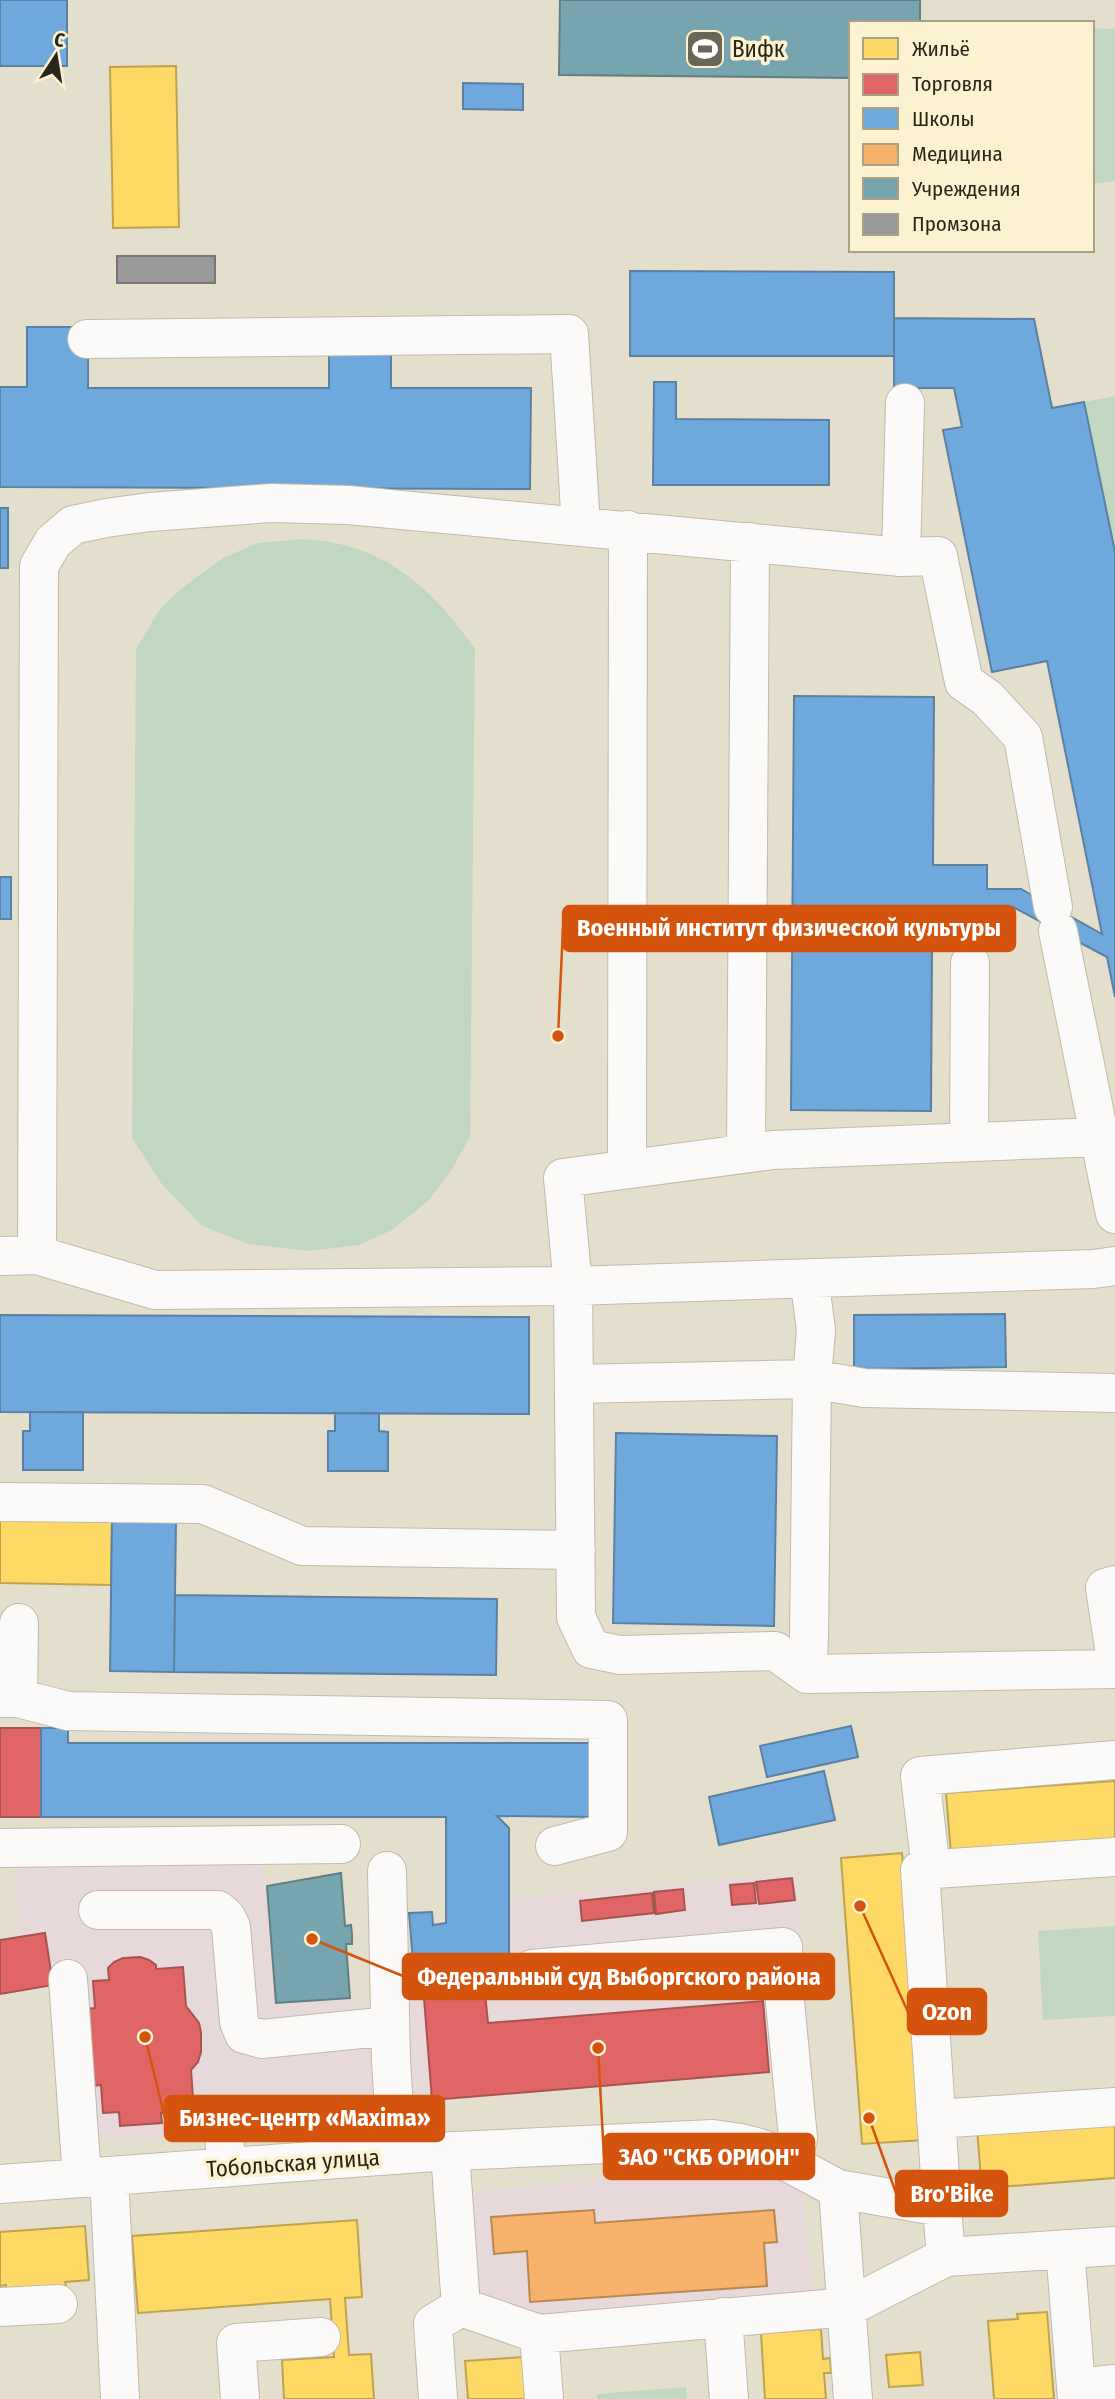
<svg xmlns="http://www.w3.org/2000/svg" width="1115" height="2399" font-family="'Fira Sans Condensed',sans-serif">
	<style>
		.commercial { fill: #e7d9d9 }
		.green { fill: #c2d7c1 }
		.homes { fill: #ffd966; stroke: #bfa34f; stroke-width: 2 }
		.shops { fill: #e06666; stroke: #a9534f; stroke-width: 2 }
		.schools { fill: #6fa8dc; stroke: #5a81a2; stroke-width: 2 }
		.health { fill: #f6b26b; stroke: #b88852; stroke-width: 2 }
		.public { fill: #76a5af; stroke: #5f7f82; stroke-width: 2 }
		.industry { fill: #999; stroke: #777673; stroke-width: 2 }
		.lines { fill: none; stroke-linecap: round; stroke-linejoin: round }
		.minor-casing { stroke: #bfbbac; stroke-width: 40 }
		.minor { stroke: #fbfaf8; stroke-width: 38 }
		.labels { text-anchor: middle; stroke-width: 7; stroke-linejoin: round; paint-order: stroke }
		.poi-label { font-size: 23px; fill: #292619; stroke: #fcf2d0; text-anchor: start }
		.street-label { font-size: 23px; fill: #292619; stroke: #fcf2d0 }
		.leader { fill: none; stroke: #d5540d; stroke-width: 2.5 }
		.callout-dot { fill: #d5540d; stroke: #fcf2d0; stroke-width: 2.5 }
		.callout { fill: #d5540d; stroke: #d5540d; stroke-width: 2.5 }
		.callout-label { font-size: 24px; text-anchor: middle; font-weight: bold; fill: #fff }
	</style>
	<rect width="100%" height="100%" fill="#e4dfcd"/>
	<path class="commercial" d="M17 1864H265L276 2003 350 1998 365 2015 377 2119 205 2135 90 2139 45 1933 18 1937Z
		M796 1874 813 2069 433 2100 434 2113 411 2116 400 1999 509 1991V1898Z
		M800 2161 812 2294 542 2319 479 2297 469 2192Z"/>
	<path class="green" d="M1092 28 1115 29V181L1092 184Z
		M1115 396V552L1084 402Z
		M302 539C384 543 428 585 475 648L470 1137 449 1174 428 1201 392 1230 359 1245 310 1251 248 1244 202 1226 161 1183 132 1138 136 649 160 609 182 588 223 558 258 543Z
		M1115 1926V2016L1043 2020 1038 1931Z
		M686 2387 687 2399H598L597 2394Z"/>
	<path class="homes" d="M176 66 179 227 113 228 110 67Z
		M0 1519 112 1520 111 1585 0 1583Z
		M1115 1781V1843L951 1854 946 1793Z
		M902 1853 924 2140 862 2144 841 1858Z
		M1115 2117V2178L1000 2187 997 2193 991 2197 982 2192 977 2128Z
		M357 2220 362 2297 345 2298 349 2355 371 2354 374 2399H284L282 2360 334 2357 330 2299 138 2313 132 2236Z
		M85 2226 89 2280 65 2282 66 2286 6 2290V2285L0 2286V2232Z
		M1047 2312 1054 2399H994L988 2321 1018 2319 1017 2314Z
		M821 2329 823 2359 830 2358 831 2373H824L826 2399H765L761 2333Z
		M920 2352 923 2385 889 2387 886 2355Z
		M524 2357 527 2399H468L465 2361Z"/>
	<path class="shops" d="M0 1728H41V1817H0Z
		M792 1878 795 1900 759 1904 756 1882Z
		M754 1883 756 1903 732 1905 730 1885Z
		M683 1889 685 1910 656 1914 654 1892Z
		M652 1893 654 1913 582 1921 580 1901Z
		M45 1933 53 1985 0 1994V1940Z
		M140 1957 149 1960 156 1965V1969L183 1967 186 2006 199 2023 201 2032V2052L198 2062 191 2070 194 2111 161 2113 162 2123 120 2126 119 2112 103 2113 101 2085 92 2086 86 2009 95 2008 93 1981 109 1980 108 1968 114 1962 123 1958Z
		M485 1993 488 2023 763 2001 769 2072 432 2100 424 1998Z"/>
	<path class="schools" d="M0 0H67V66H0Z
		M463 83 523 84V110L463 109Z
		M630 271 894 272V356H630Z
		M894 318 1034 319 1052 408 1084 402 1115 552V997L1107 957 1013 907H987L986 945 932 944 931 1111 791 1110 794 696 934 697 933 865H987V889H1021L1102 934 1047 661 992 672 943 430 962 427 954 388H894Z
		M329 325 391 326V388H531L530 489 0 487V387H27V327H88V388H329Z
		M654 382H676V419L829 420V485H653Z
		M0 508H8V568H0Z
		M0 877H11V919H0Z
		M1005 1314 1006 1367 854 1369V1315Z
		M0 1315 529 1317V1414L0 1412Z
		M30 1412H83V1470H23V1431H30Z
		M335 1413H379V1431L388 1432V1471H328V1431H335Z
		M616 1433 777 1436 774 1626 613 1623Z
		M112 1520 176 1521 174 1672 110 1671Z
		M175 1595 497 1599 496 1675 174 1672Z
		M851 1726 858 1757 767 1777 760 1746Z
		M41 1728H68V1743H595V1817L497 1816 509 1828V1991L416 1998 409 1913 432 1912 433 1925 446 1923V1817H41Z
		M824 1771 835 1820 719 1845 709 1797Z"/>
	<path class="health" d="M594 2210 595 2223 774 2210 777 2242 764 2243 767 2286 530 2302 527 2251 494 2254 491 2217Z"/>
	<path class="public" d="M560 0H920V23H851V78L559 75Z
		M341 1873 345 1926 351 1925 352 1934V1944H346L350 1998 276 2003 267 1886Z"/>
	<path class="industry" d="M117 256H215V283H117Z"/>
	<g class="lines">
		<defs>
			<path id="minor" d="M87 339 569 334 581 526
				M901 557 905 403
				M1058 931 1115 1214
				M1099 1137 773 1150 563 1178 573 1286 1093 1269 1115 1266
				M969 1142 970 963
				M746 1153 750 542
				M627 1169 628 530
				M37 1255 155 1290 573 1286 576 1617 591 1649 620 1655 775 1651 807 1674 1115 1669
				M0 1256 37 1255 39 566 53 542 73 525 106 518 150 512 271 503 348 505 901 557 938 556 964 682 987 698 1023 737 1053 907
				M574 1384 812 1379 816 1330 809 1278
				M0 1502 203 1504 302 1546 576 1550
				M1115 1585 1105 1588 1115 1654
				M807 1674 809 1638 812 1379 864 1388 1115 1393
				M0 1698H18L68 1711 608 1720V1832L555 1846
				M18 1698 19 1623
				M0 1848 341 1844
				M931 1870 920 1776 1115 1760
				M387 1871 391 2061 397 2155
				M98 1910H218L226 1917 231 1927 239 2022 244 2034 262 2039 390 2026
				M532 1969 783 1947 784 1991 798 2138 795 2151 788 2162
				M68 1979 82 2178
				M936 2119 1115 2107
				M224 2131 226 2168
				M450 2152 461 2307 539 2334
				M109 2176 120 2399
				M0 2184 434 2152 713 2139 741 2143 763 2149 838 2189 942 2207 946 2257
				M838 2189 853 2399
				M942 2207 920 1870 1115 1857
				M1065 2249 1077 2399
				M0 2307 58 2304
				M723 2317 729 2399
				M1076 2388 1115 2384
				M240 2399 236 2343 321 2337
				M438 2399 433 2324 461 2307
				M544 2399 539 2334 848 2307 946 2257 1115 2246"/>
		</defs>
		<use href="#minor" class="minor-casing"/>
		<use href="#minor" class="minor"/>
	</g>
	<defs>
		<symbol id="stadium-square" viewBox="-11 -11 22 22"><rect x="-9" y="-9" width="18" height="18" rx="4" fill="#6a6758" stroke="#fcf2d0"/><path d="M0-5a6.5 5 0 1 0 0 10a6.5 5 0 1 0 0-10ZM-3.5-1.8h7v3.6h-7Z" fill="#fff"/></symbol>
	</defs>
	<g fill-rule="evenodd">
		<use href="#stadium-square" x="683" y="27" width="44" height="44"/>
	</g>
	<g class="labels">
		<g class="poi-label">
			<text x="732" y="57">Вифк</text>
		</g>
		<g class="street-label">
			<text transform="translate(293 2163) rotate(-4)" y="8">Тобольская улица</text>
		</g>
	</g>
	<path class="leader" d="M558 1036L563 928M312 1939L403 1976M860 1906L908 2012M145 2037L165 2118M598 2048L604 2157M869 2118L896 2193"/>
	<g class="callout-dot">
		<circle cx="558" cy="1036" r="7"/>
		<circle cx="312" cy="1939" r="7"/>
		<circle cx="860" cy="1906" r="7"/>
		<circle cx="145" cy="2037" r="7"/>
		<circle cx="598" cy="2048" r="7"/>
		<circle cx="869" cy="2118" r="7"/>
	</g>
	<g class="callout">
		<rect x="563" y="906" width="452" height="45" rx="7"/>
		<rect x="403" y="1954" width="431" height="45" rx="7"/>
		<rect x="908" y="1989" width="78" height="45" rx="7"/>
		<rect x="165" y="2096" width="279" height="45" rx="7"/>
		<rect x="604" y="2134" width="210" height="45" rx="7"/>
		<rect x="896" y="2171" width="111" height="45" rx="7"/>
	</g>
	<g class="callout-label">
		<text x="789" y="936">Военный институт физической культуры</text>
		<text x="619" y="1985">Федеральный суд Выборгского района</text>
		<text x="947" y="2020">Ozon</text>
		<text x="305" y="2126">Бизнес-центр «Maxima»</text>
		<text x="709" y="2165">ЗАО "СКБ ОРИОН"</text>
		<text x="952" y="2202">Bro'Bike</text>
	</g>
	<rect x="849" y="21" width="245" height="231" fill="#fcf2d0" stroke="#a8a087" stroke-width="2"/>
	<rect x="863" y="38" width="35" height="21" fill="#ffd966" stroke="#a8a087" stroke-width="2"/>
	<text x="912" y="56" font-size="21" fill="#292619">Жильё</text>
	<rect x="863" y="74" width="35" height="21" fill="#e06666" stroke="#a8a087" stroke-width="2"/>
	<text x="912" y="91" font-size="21" fill="#292619">Торговля</text>
	<rect x="863" y="108" width="35" height="21" fill="#6fa8dc" stroke="#a8a087" stroke-width="2"/>
	<text x="912" y="126" font-size="21" fill="#292619">Школы</text>
	<rect x="863" y="144" width="35" height="21" fill="#f6b26b" stroke="#a8a087" stroke-width="2"/>
	<text x="912" y="161" font-size="21" fill="#292619">Медицина</text>
	<rect x="863" y="178" width="35" height="21" fill="#76a5af" stroke="#a8a087" stroke-width="2"/>
	<text x="912" y="196" font-size="21" fill="#292619">Учреждения</text>
	<rect x="863" y="214" width="35" height="21" fill="#999999" stroke="#a8a087" stroke-width="2"/>
	<text x="912" y="231" font-size="21" fill="#292619">Промзона</text>
	<g transform="translate(56 56) rotate(12)" stroke="#fcf2d0" stroke-width="5" paint-order="stroke">
	<path d="M0-5L12 26L0 18L-12 26Z" fill="#292619"/>
	<text y="-10" font-size="19" font-weight="bold" text-anchor="middle" fill="#292619">С</text>
	</g>
</svg>
